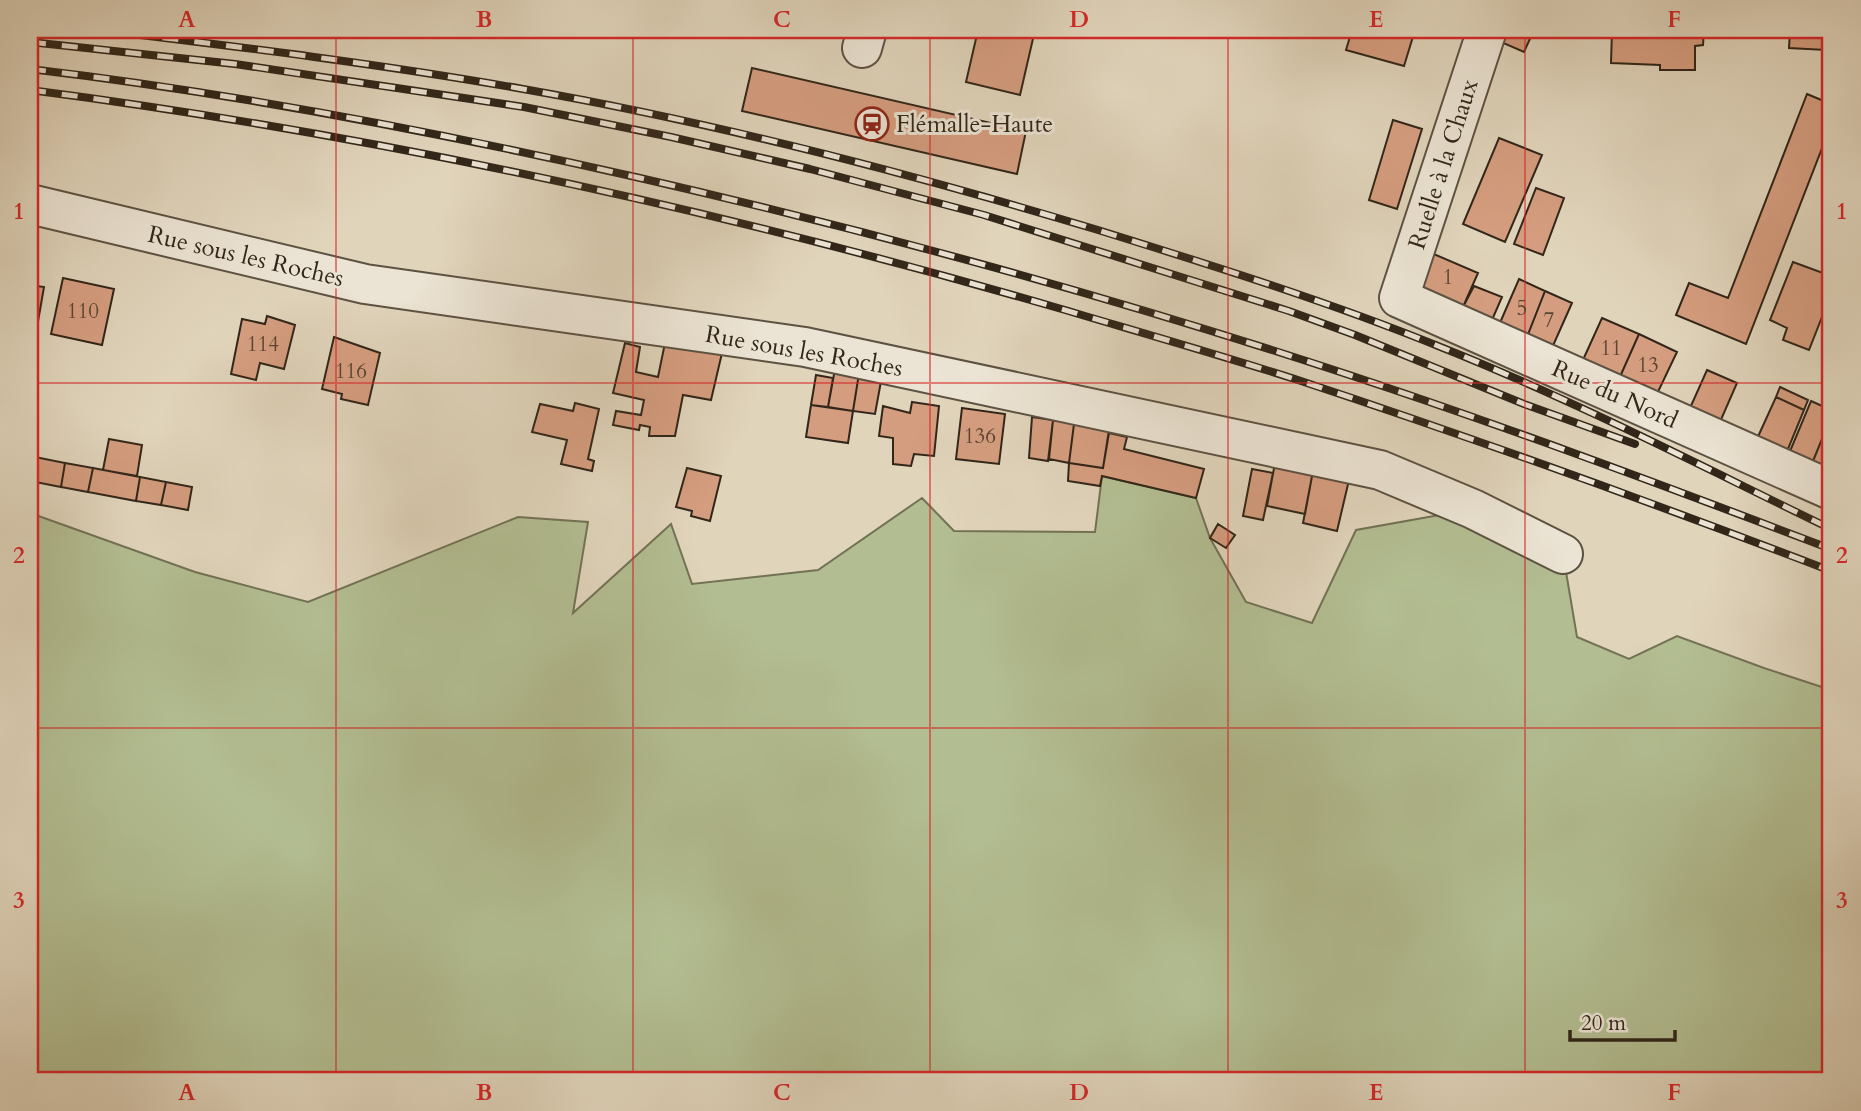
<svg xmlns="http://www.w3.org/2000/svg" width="1861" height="1111" font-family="Cardo,serif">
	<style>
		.green { fill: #b2bd91; stroke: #727255; stroke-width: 2 }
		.building { fill: #d59d7f; stroke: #312619; stroke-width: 2 }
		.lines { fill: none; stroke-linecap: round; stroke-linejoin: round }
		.minor-casing { stroke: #5d5242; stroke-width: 42 }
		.minor { stroke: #ebe3d3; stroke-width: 38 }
		.rail-casing { stroke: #312619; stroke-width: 8 }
		.rail { stroke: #ebe3d3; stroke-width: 5; stroke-dasharray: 16; stroke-linecap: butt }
		.grid { fill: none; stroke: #d62828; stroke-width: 2; stroke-opacity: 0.55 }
		.labels { text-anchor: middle; stroke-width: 6; stroke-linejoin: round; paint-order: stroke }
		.number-label { font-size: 21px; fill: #5a4432 }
		.poi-label { font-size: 24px; fill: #312619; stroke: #ebe3d3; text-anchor: start }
		.street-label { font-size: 24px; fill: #312619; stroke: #ebe3d3 }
		.neatline { fill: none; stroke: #d62828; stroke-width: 2.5 }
		.grid-label { font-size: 23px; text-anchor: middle; font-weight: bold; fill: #d62828 }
	</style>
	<rect width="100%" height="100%" fill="#e0d4bb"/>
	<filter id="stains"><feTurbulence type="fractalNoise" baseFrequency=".00286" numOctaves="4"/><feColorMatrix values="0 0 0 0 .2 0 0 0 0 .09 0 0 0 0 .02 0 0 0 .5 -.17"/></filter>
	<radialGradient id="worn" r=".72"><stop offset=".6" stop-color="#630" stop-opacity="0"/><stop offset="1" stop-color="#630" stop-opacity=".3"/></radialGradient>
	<path class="green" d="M1102 476 1196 498 1210 538 1246 602 1312 623 1356 530 1473 509 1563 554 1577 637 1629 659 1677 636 1764 668 1831 690V1081H30V513L195 572 308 602 518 517 588 522 573 613 671 524 692 584 818 570 922 498 954 531 1095 532Z"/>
	<path class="building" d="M727 30H742L740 37 726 33Z
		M978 30H1035L1020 95 966 82Z
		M1352 30H1415L1404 66 1346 50Z
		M1498 30H1534L1524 52 1494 39Z
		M1612 30H1704L1703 45 1695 46V70H1660V65L1611 63Z
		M1790 30H1826V50L1789 48Z
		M1826 30H1831V50H1826Z
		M752 68 1026 131 1017 174 742 111Z
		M1807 94 1831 104V125L1746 344 1676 315 1689 283 1728 298Z
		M1393 120 1422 129 1397 209 1369 200Z
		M1499 138 1542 155 1505 242 1463 224Z
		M1536 188 1564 198 1543 255 1514 244Z
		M1429 252 1478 273 1463 307 1421 290Z
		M1793 262 1831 276V294L1809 350 1783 340 1787 328 1770 320Z
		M63 278 114 289 102 345 51 334Z
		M1519 279 1545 291 1527 337 1499 325Z
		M30 285 44 287 36 333 30 332Z
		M1474 286 1502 297 1492 320 1463 307Z
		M1545 291 1572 303 1552 348 1527 337Z
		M267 316 295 325 284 369 260 363 256 380 231 374 242 319 265 324Z
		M1602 318 1639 334 1619 379 1582 362Z
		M1639 334 1677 352 1656 396 1619 379Z
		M334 337 380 353 368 405 341 399 342 394 322 389Z
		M666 338 722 353 711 400 683 395 675 436H649L650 427 640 425 639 430 613 425 616 411 641 415 644 400 613 393 625 343 640 347 636 372 658 377Z
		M837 358 861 361 853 411 828 407Z
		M861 361 884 365 875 414 853 411Z
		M1707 370 1737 383 1720 422 1690 408Z
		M816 375 833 378 828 407 811 405Z
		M1780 387 1808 400 1804 410 1776 397Z
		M1776 397 1804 410 1786 454 1756 441Z
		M1811 401 1831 410V417L1811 466 1788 456Z
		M912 402 939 406 934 456 914 454 911 466 893 464V438L879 436 883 406 910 413Z
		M575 403 599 409 588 459 594 461 592 471 561 464 567 440 532 432 540 404 573 411Z
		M811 405 853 411 848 443 806 437Z
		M962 408 1005 414 999 464 956 459Z
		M1032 417 1053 420 1048 461 1029 458Z
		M1053 420 1074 424 1069 463 1049 459Z
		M1074 424 1109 430 1103 468 1069 463Z
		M1828 424 1831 425V475L1811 466Z
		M1109 433 1127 437 1124 449 1204 469 1196 498 1102 476 1100 486 1068 481 1069 463 1103 468Z
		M109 439 142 445 137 476 103 470Z
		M30 456 65 463 61 487 30 481Z
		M65 463 93 468 88 492 61 487Z
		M1275 463 1313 471 1305 514 1267 506Z
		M93 468 140 477 136 501 88 492Z
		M687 468 721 476 710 521 691 516 692 511 676 507Z
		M1252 469 1273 473 1263 520 1243 516Z
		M1313 471 1349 480 1337 531 1303 523Z
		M140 477 166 482 161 505 136 501Z
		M166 482 192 487 188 510 161 505Z
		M1218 524 1235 535 1226 548 1210 538Z"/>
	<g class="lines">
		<defs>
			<path id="minor" d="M1487 30 1399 298 1831 490
				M862 48 867 30
				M30 204 365 284 805 347 1380 470 1473 509 1563 554"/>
		</defs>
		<use href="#minor" class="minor-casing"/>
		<use href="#minor" class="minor"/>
		<defs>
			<path id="rail" d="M99 30C240 47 382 64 523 89 718 123 909 173 1098 230 1214 266 1330 302 1443 348 1576 401 1703 467 1831 529
				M30 42 235 64 524 107 671 137 810 169 984 215 1289 311 1355 335 1524 404 1635 444
				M30 69C235 93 438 132 640 178 871 231 1101 294 1328 368 1497 423 1665 486 1831 549
				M30 90C378 135 721 210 1058 308 1139 332 1220 355 1301 381 1479 440 1656 504 1831 571"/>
		</defs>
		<use href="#rail" class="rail-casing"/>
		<use href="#rail" class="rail"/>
	</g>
	<path class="grid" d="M336 30V1081M633 30V1081M930 30V1081M1228 30V1081M1525 30V1081M30 383H1831M30 728H1831"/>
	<defs>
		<symbol id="station-ring" viewBox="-11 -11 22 22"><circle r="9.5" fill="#ebe3d3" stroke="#8f2418" stroke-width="1.5"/><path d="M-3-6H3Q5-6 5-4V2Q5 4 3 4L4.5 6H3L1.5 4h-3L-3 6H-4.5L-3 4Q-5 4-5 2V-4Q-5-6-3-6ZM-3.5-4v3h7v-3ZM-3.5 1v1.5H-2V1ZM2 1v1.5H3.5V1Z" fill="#8f2418"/></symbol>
	</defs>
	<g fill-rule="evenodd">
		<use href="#station-ring" x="853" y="105" width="38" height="38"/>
	</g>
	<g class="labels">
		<g class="number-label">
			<text x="1448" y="284">1</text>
			<text x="1522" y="315">5</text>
			<text x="83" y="318">110</text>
			<text x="1549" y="327">7</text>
			<text x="263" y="351">114</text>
			<text x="1611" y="355">11</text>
			<text x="1648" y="372">13</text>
			<text x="351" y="378">116</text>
			<text x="980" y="443">136</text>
		</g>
		<g class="poi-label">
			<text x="896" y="132">Flémalle-Haute</text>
		</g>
		<g class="street-label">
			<text transform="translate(1443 164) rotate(-72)" y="8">Ruelle à la Chaux</text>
			<text transform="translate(246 256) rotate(13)" y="8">Rue sous les Roches</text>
			<text transform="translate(804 351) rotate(10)" y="8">Rue sous les Roches</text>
			<text transform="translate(1615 394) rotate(24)" y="8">Rue du Nord</text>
		</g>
	</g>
	<rect width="1861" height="1111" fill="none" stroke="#e0d4bb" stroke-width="77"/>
	<path d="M1570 1030v10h105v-10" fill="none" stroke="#312619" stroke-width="3.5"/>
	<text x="1581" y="1030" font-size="21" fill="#312619" stroke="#ebe3d3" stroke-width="5" paint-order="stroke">20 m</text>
	<rect x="38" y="38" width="1784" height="1034" class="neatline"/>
	<g class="grid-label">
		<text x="187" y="27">A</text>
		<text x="484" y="27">B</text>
		<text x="782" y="27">C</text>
		<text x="1079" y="27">D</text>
		<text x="1376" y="27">E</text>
		<text x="1674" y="27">F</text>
		<text x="19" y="219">1</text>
		<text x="1842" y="219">1</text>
		<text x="19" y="563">2</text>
		<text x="1842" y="563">2</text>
		<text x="19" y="908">3</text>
		<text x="1842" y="908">3</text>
		<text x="187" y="1100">A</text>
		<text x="484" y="1100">B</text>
		<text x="782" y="1100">C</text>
		<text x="1079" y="1100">D</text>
		<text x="1376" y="1100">E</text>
		<text x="1674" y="1100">F</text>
	</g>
	<rect width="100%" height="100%" filter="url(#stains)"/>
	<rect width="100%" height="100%" fill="url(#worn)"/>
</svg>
